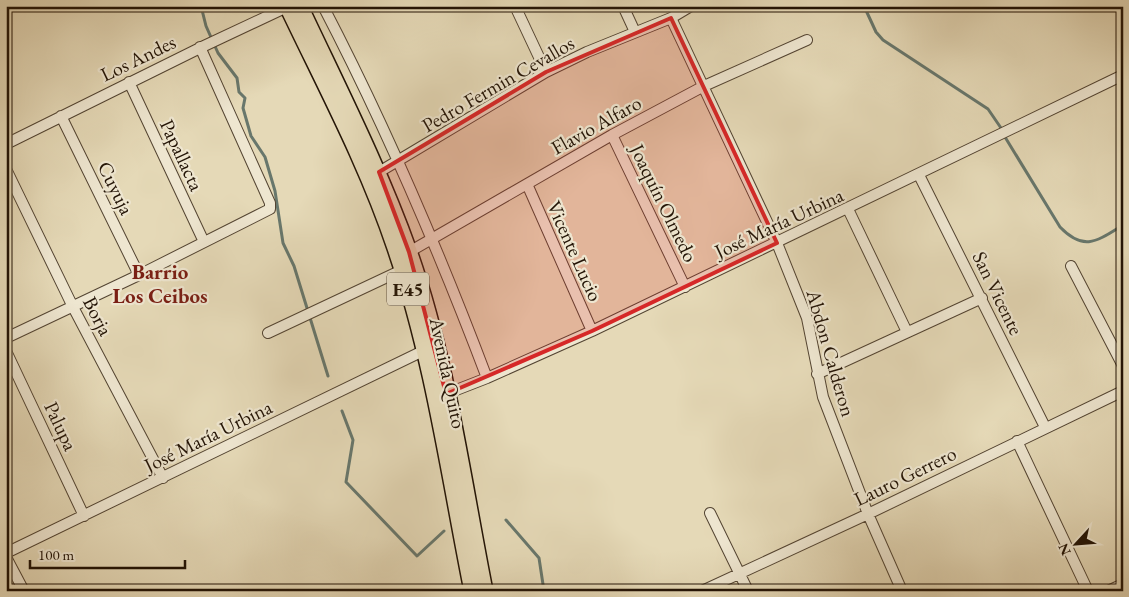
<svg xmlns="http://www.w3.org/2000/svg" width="1129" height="597" font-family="'EB Garamond',serif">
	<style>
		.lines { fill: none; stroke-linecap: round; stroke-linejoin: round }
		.stream { stroke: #68776c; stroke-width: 3 }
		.minor-casing { stroke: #534432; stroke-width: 12 }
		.highway-casing { stroke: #221305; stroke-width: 18 }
		.minor { stroke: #eee6d0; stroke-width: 10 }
		.highway { stroke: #e5d9b7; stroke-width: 15 }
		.marked { fill: #d62828; fill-opacity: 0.2; stroke: #d62828; stroke-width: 4; stroke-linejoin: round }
		.labels { text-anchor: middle; stroke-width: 4.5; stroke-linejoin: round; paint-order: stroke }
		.shield { fill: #eee6d0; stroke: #5f5242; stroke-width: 1 }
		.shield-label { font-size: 19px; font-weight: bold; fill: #221305 }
		.street-label { font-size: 20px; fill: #221305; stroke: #eee6d0 }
		.neighbourhood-label { font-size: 21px; font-weight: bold; fill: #7a1f14; stroke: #eee6d0 }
	</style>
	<rect width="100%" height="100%" fill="#e5d9b7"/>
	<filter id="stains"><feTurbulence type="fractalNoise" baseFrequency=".004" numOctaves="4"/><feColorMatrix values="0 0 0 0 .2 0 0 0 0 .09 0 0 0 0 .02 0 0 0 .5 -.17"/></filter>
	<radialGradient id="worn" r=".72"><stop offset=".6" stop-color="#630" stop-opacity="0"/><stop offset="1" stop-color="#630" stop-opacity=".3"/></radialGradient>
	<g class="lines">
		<path class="stream" d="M201 6 206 26 218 53 237 78 239 92 245 98 243 108 251 136 265 157 275 191 283 243 294 266 328 376
			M864 6 876 32 883 40 988 109 1001 128
			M1005 137 1060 227C1084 252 1097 241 1123 225
			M342 411 353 440 346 482 417 556 444 531
			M506 520 539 558 544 591"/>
		<defs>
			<path id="minor" d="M323 6C386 127 439 251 487 378
				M515 6 546 72
				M623 6 635 32
				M671 18 777 243 807 318 823 397 868 514 902 591
				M129 82 204 242
				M61 116 139 275
				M612 135 685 287
				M6 144 204 46 287 7
				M6 169 73 307 163 478
				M379 172 546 72 587 52 671 18 691 6
				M919 175 1045 427
				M527 184 592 331
				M848 209 907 332
				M409 252 612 135 704 86 807 40
				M1071 266 1123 366
				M268 333 402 270
				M6 338 139 275 270 209V203L200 47
				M6 351 84 516
				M817 374 982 298
				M446 394 487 378 592 331 1123 75
				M1017 441 1088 591
				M710 513 748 591
				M6 553 425 350
				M6 557 24 591
				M702 591 868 514 1123 391
				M1108 591 1123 584"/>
			<path id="highway" d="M287 6C325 86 367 164 395 248 433 359 449 476 472 591
				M300 6C338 87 379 167 409 251 447 358 463 480 485 591"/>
		</defs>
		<use href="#minor" class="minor-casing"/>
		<use href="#highway" class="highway-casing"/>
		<use href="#minor" class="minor"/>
		<use href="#highway" class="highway"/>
	</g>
	<path class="marked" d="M671 18 777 243 592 331 446 394 409 252 379 172 546 72Z"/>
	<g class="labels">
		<rect class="shield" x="387" y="272.5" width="42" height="33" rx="4"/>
		<g class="shield-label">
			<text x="408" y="296">E45</text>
		</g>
		<g class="street-label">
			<text transform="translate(138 58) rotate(-26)" y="7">Los Andes</text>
			<text transform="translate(498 84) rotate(-30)" y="7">Pedro Fermin Cevallos</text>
			<text transform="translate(596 125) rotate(-29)" y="7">Flavio Alfaro</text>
			<text transform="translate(182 155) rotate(65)" y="7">Papallacta</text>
			<text transform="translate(116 188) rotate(64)" y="7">Cuyuja</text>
			<text transform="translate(664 203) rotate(64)" y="7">Joaquín Olmedo</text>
			<text transform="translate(779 223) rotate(-25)" y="7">José María Urbina</text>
			<text transform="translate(575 251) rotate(66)" y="7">Vicente Lucio</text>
			<text transform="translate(998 293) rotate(64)" y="7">San Vicente</text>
			<text transform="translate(98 316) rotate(63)" y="7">Borja</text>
			<text transform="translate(831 353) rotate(74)" y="7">Abdon Calderon</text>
			<text transform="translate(448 373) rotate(78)" y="7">Avenida Quito</text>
			<text transform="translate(61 426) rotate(65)" y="7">Palupa</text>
			<text transform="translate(208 436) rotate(-26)" y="7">José María Urbina</text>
			<text transform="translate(905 476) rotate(-26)" y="7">Lauro Gerrero</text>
		</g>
		<g class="neighbourhood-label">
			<text x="160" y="279">Barrio<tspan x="160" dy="24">Los Ceibos</tspan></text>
		</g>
	</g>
	<rect width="1129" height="597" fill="none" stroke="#e5d9b7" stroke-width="25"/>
	<rect x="8" y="8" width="1114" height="582" fill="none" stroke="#221305" stroke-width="2.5"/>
	<rect x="12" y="12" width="1104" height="572" fill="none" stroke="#221305"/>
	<g transform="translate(1076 544) rotate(244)" stroke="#eee6d0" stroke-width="4" paint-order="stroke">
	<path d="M0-4L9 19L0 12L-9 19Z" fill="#221305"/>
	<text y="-8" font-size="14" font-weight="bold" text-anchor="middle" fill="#221305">N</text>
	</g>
	<path d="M30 560v8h155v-8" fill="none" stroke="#221305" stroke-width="2.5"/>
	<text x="38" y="560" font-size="15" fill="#221305" stroke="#eee6d0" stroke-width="4" paint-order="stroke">100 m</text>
	<rect width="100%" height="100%" filter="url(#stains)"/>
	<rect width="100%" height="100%" fill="url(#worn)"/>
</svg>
